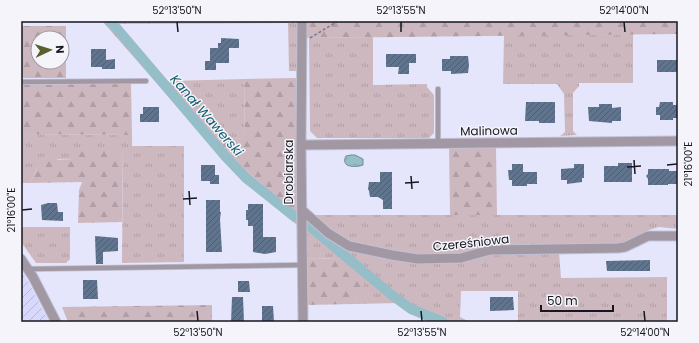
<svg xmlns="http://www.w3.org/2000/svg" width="699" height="343" font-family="Poppins,sans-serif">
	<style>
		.industrial { fill: url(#industrial-furrows) }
		.grass { fill: url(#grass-tufts) }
		.forest { fill: url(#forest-firs); fill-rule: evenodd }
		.water { fill: url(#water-ripples); stroke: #708c96 }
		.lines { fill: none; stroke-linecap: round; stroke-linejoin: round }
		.canal { stroke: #96bec9; stroke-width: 10 }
		.building { fill: url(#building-hatch) }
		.lane-casing { stroke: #c0c1d4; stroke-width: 6 }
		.street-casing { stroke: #c0c1d4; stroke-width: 11 }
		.path { stroke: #7a7a8a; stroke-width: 1.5; stroke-dasharray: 3 2; stroke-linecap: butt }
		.lane { stroke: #a298a4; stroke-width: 4.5 }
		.street { stroke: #a298a4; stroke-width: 9 }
		.ticks { fill: none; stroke: #161620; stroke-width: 1.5 }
		.labels { text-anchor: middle; stroke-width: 3; stroke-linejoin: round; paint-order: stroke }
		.street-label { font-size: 12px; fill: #161620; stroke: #f4f4fa }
		.water-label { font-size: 13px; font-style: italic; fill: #115f70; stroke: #f4f4fa }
		.neatline { fill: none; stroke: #161620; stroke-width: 1.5 }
		.ticks-label { font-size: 10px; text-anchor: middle; fill: #161620 }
	</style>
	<defs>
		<pattern id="industrial-furrows" width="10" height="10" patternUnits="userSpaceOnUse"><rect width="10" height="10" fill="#d7d8fb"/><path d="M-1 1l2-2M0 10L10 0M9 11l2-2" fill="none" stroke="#b8b9d7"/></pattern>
		<pattern id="grass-tufts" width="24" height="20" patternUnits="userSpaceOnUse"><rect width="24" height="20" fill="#ceb8c0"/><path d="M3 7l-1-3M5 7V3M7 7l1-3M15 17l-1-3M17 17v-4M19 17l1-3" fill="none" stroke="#b09da5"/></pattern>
		<pattern id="forest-firs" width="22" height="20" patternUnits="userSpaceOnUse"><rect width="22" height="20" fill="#ceb8c0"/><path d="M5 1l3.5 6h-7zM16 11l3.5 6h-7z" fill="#b09da5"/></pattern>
		<pattern id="water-ripples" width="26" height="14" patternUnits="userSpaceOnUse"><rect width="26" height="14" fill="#96bec9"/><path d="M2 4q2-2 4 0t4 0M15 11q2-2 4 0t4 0" fill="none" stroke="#81a3ac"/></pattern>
		<pattern id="building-hatch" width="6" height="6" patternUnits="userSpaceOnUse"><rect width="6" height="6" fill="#60758d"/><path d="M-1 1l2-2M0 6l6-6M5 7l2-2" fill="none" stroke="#4e5f73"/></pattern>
	</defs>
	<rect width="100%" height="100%" fill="#e5e6fc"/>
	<path class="industrial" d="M21 270 28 281 49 322H21Z"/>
	<path class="grass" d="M102 21H288V23H298L297 71H289L288 23 119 24 168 81 244 79 245 138 219 140 240 165 297 214V225L239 177Z
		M633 34V83H579V86L573 93V131L577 135 560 136 565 132 564 94 557 84H503L504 35Z
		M373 37V85L427 84V87L434 95V133L429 138H317L310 131 309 38Z
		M21 134 132 135V146H184V262L122 263 123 147 74 159H59L37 168 30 183H21Z
		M311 215H678V229L659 227 649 230 625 243 493 247 463 255H409L354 244 344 240Z
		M306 219 347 250 353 249 407 261 488 254 559 252 561 278 667 277V322H518V291H461L460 317 470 322H434L409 311 399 303 355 304 366 277 343 258 306 259Z
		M21 227H70V259L66 263H36L21 242Z"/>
	<path class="forest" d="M304 21H678V34L309 38 304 37Z
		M21 26H66V78H21ZM38 38H62V62H38Z
		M297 78V214L240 165 218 139 245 138 244 79Z
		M131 83 132 135 21 134V85Z
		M74 147H123L122 222 78 223 79 190 82 182 30 183 37 168 50 160 74 159Z
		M496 147 497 215H450L449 148Z
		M343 258 367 277 355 304 306 305V259Z
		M212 305V322H68L62 307Z"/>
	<path class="water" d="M351 155H355L363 159V165C357 167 352 167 347 165 344 162 344 160 346 156Z"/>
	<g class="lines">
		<path class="canal" d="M109 21 113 24 225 156 246 178 295 217
			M308 225 393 296 411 309 443 322"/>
	</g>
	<path class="building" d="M221 38 239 39V48H229V63H216V70H205V61H210V48H218V43H221Z
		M91 49H106V60L115 59V69H102V67H91Z
		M386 54H416V63H409V74H398L399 67H386Z
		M450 56H468L469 65 468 73 451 74V71H442V59H450Z
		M657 60H678V72H657Z
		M526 102H555V123H539V121H525Z
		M660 102H673V105H678V118H673V120H660V115H656V107H659Z
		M599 104H612V108L621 107V121H612V123L589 121 588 107H599Z
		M143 107H159V122H140V114H143Z
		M618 163H632V182H604V166H618Z
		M512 164H523V172H537V184H527V186H512V180H509L508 170H512Z
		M574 164H584V178H582V182L567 184V180H561V169L574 168Z
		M201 165H215V175H219V184H210V181H201Z
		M648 169H669V171H677V184H668V185H648V179L646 176 648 174Z
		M380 172H392V209H383V200L378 197H370L369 191 368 189 369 182H380Z
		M206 200H220V212H221L220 219 222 252H206Z
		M48 203H57L58 212H63V221L42 220 41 205Z
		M248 204H263V237H276V252L265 254 253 252V226H248V220H246V210H248Z
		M95 236 118 238V251L103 252V264H96Z
		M650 260V271H607L606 261Z
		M83 280H97L98 299H83Z
		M238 281H249L250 292H238Z
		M232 297H243L244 322H231Z
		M490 297H513L514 310 490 311Z
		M262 306H273L274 322 262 321Z"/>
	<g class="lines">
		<defs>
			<path id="lane" d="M21 82 146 81
				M438 89V143
				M28 269 302 265"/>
			<path id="street" d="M302 21 301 145 303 322
				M301 145 678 141
				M302 210 328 233 349 246 392 255 418 259 461 258 490 250 618 248 625 247 648 236H678
				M21 259 33 277 56 322"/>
		</defs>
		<use href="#lane" class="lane-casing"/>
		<use href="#street" class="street-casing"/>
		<path class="path" d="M310 38 338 21"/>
		<use href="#lane" class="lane"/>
		<use href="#street" class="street"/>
	</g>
	<path class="ticks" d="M177 22 178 32M401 22V32M624 22 625 32M634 160 635 174M667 165 677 164M627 167 641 166M411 176 412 189M405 183 419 182M189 191 190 205M183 199 197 198M22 210 32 209M197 311 198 321M421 311 422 321M644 311 645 321"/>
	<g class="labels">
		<g class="street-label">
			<text transform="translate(489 131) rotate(-1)" y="4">Malinowa</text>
			<text transform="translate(289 172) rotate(-90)" y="4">Drobiarska</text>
			<text transform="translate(471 243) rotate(-6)" y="4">Czereśniowa</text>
		</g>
		<g class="water-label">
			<text transform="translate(207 115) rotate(49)" y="5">Kanał Wawerski</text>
		</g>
	</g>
	<rect width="699" height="343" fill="none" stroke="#f4f4fa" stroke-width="44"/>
	<g transform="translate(50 50) rotate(86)"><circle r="19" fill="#f4f4fa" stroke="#9b9ba3"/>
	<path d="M0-3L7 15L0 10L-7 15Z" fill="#595f2d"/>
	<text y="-6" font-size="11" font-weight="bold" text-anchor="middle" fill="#161620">N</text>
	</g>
	<path d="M541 305v6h72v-6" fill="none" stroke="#161620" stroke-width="2"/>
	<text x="547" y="305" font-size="12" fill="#161620" stroke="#f4f4fa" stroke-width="3" paint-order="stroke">50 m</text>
	<rect x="22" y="22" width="655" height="299" class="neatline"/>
	<g class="ticks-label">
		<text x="177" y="14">52°13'50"N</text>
		<text x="401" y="14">52°13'55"N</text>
		<text x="624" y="14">52°14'00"N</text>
		<text transform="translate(688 164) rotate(-90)" y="4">21°16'00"E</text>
		<text transform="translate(11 210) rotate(-90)" y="4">21°16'00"E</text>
		<text x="198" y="336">52°13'50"N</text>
		<text x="422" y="336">52°13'55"N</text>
		<text x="645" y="336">52°14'00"N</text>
	</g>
</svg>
